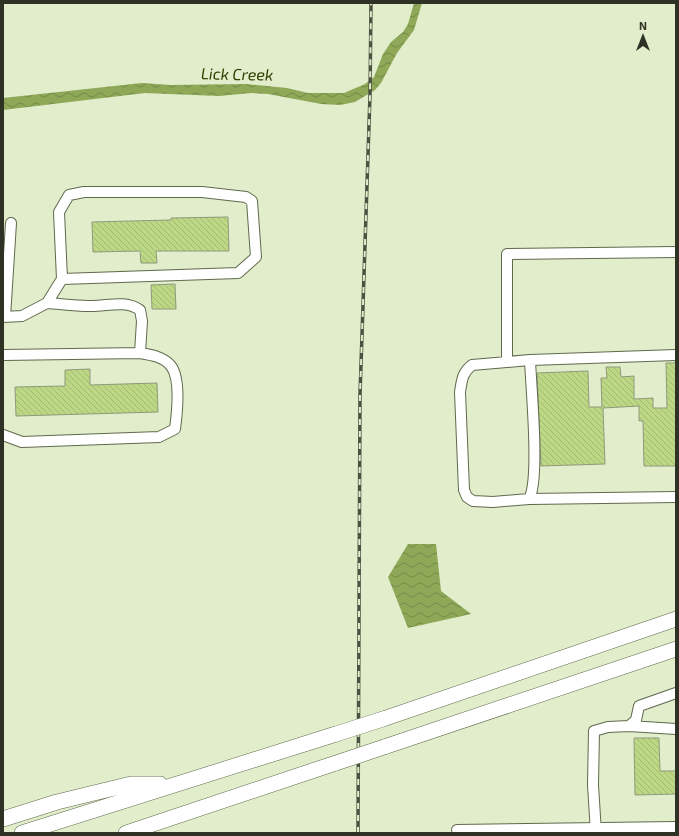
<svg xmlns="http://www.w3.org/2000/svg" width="679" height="836" font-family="'Exo 2',sans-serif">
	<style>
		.water { fill: url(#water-waves) }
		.building { fill: url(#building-back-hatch); stroke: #8f9a7a }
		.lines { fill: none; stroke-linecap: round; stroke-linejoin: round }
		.minor-casing { stroke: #5f6a4c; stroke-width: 12 }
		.highway-casing { stroke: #5f6a4c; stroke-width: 16 }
		.minor { stroke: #fff; stroke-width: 10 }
		.highway { stroke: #fff; stroke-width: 15 }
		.rail-casing { stroke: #4c5241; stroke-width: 3.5 }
		.rail { stroke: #e1edcb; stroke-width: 2; stroke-dasharray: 6; stroke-linecap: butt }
		.highway-bridge-casing { stroke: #5f6a4c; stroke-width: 16; stroke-linecap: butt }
		.highway-bridge { stroke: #fff; stroke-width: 15 }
		.labels { text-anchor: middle; stroke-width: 4; stroke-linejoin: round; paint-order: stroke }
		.water-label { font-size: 16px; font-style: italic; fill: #314102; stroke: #e1edcb }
	</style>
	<defs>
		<pattern id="water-waves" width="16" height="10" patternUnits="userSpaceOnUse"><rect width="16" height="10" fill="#8ea857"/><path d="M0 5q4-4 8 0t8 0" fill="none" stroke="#748948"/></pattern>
		<pattern id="building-back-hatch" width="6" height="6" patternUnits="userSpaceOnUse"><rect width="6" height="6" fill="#bcd885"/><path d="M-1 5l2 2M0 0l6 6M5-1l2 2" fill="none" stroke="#a2ba73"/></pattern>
	</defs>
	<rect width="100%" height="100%" fill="#e1edcb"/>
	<path class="water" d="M414 3H422L414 30 397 53 381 83 375 90 355 102 340 105 321 104 268 94 251 93 219 96 145 93 3 110V98L142 83 170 85 247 84 287 88 308 93H344L365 84 374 77 383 54 391 42 403 32 408 24Z
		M408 544H436L441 591 471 614 408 628 388 577Z"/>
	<path class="building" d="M228 217 229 251H156L157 263H141L140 251 93 252 92 222 171 220V218Z
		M175 284 176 309H152L151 285Z
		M666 363H676V466H644L643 421H639V406L603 408 605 464 541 466 537 373 588 371 589 407H602L601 378H607L606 367H620L621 377 634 376V399L653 398V408H667Z
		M90 369V385L157 383 158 412 16 416 15 387 65 386V370Z
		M634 738H659L660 771H676V794L635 795Z"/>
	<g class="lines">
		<defs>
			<path id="minor" d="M3 317 22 316 47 303 62 279 238 273 256 257 252 201 246 197 202 192H84L69 195 59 212 62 279
				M5 317 11 223
				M3 355 140 353 142 321 140 310C124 299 106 307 88 306 75 306 61 304 47 303
				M530 360C531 387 540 480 529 499L493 502 473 501 467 497 464 490 460 392C462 380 462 373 472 365L530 360 676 355
				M507 362V254L676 252
				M3 435 22 442 159 437 175 429C177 414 181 379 171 366 164 357 152 355 140 353
				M529 499 676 497
				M629 726 676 729
				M457 830 676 827
				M596 833 593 785 594 731 608 727 629 726 636 720 639 706 676 693"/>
			<path id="highway" d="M383 719 676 619
				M384 747 676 649
				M3 819 57 802 131 784H160
				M22 833 336 734
				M126 833 336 763"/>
		</defs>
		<use href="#minor" class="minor-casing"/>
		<use href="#highway" class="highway-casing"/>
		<use href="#minor" class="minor"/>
		<use href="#highway" class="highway"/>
		<defs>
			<path id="rail" d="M358 833 360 395 370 95 371 3"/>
		</defs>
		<use href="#rail" class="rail-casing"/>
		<use href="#rail" class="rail"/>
		<defs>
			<path id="highway-bridge" d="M336 734 383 719
				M336 763 384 747"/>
		</defs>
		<use href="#highway-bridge" class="highway-bridge-casing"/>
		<use href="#highway-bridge" class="highway-bridge"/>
	</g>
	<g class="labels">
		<g class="water-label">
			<text transform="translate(237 74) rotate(1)" y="6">Lick Creek</text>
		</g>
	</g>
	<rect width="679" height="836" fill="none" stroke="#2e3225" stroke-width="8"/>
	<g transform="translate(643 36)" stroke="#e1edcb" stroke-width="3" paint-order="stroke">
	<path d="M0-3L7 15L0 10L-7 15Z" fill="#2e3225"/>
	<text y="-6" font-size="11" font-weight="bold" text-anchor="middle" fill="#2e3225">N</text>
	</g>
</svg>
